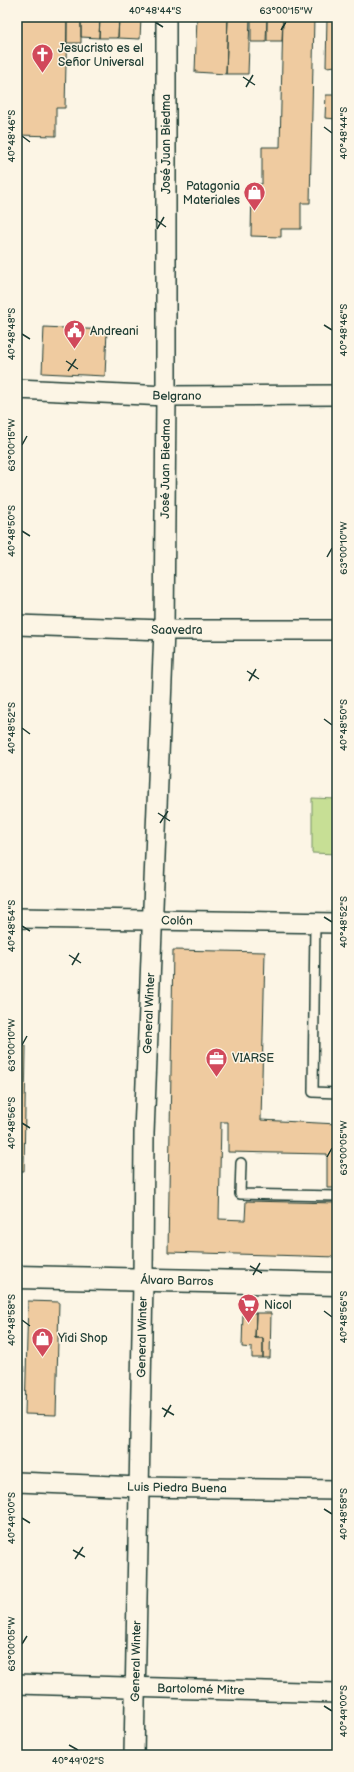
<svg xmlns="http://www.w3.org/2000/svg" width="354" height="1772" font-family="'Balsamiq Sans',sans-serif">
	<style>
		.green { fill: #c7df95; stroke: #738e64 }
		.building { fill: #efcba0; stroke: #1f3d34 }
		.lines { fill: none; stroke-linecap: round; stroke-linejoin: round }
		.lane-casing { stroke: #1f3d34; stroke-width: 12 }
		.street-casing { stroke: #1f3d34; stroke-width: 22 }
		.secondary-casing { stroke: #1f3d34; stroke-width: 25 }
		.lane { stroke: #fcf5e5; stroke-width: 9 }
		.street { stroke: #fcf5e5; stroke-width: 19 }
		.secondary { stroke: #fcf5e5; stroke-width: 22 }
		.ticks { fill: none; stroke: #1f3d34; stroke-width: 1.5 }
		.labels { text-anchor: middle; stroke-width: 3; stroke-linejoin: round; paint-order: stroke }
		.poi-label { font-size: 12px; fill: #1f3d34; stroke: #fcf5e5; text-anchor: start }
		.street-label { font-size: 12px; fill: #1f3d34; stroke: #fcf5e5 }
		.neatline { fill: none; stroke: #1f3d34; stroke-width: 1.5 }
		.ticks-label { font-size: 10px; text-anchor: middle; fill: #1f3d34 }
	</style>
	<rect width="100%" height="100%" fill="#fcf5e5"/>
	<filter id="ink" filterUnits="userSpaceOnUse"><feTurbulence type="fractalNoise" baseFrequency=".025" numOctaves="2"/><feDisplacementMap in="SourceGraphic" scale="8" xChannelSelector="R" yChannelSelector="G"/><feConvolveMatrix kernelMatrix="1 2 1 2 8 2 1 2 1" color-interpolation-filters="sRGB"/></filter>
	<g filter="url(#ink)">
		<path class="green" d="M312 798 337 799V854L312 853Z"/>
		<path class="building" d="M17 17H67L65 108H56V136L17 135Z
			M67 17H81V43H67Z
			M81 17H100L99 38 81 37Z
			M100 17H119L118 38H99Z
			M119 17H141L140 39 118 38Z
			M197 17H228L226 74 195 72Z
			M228 17H250L248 74H226Z
			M251 17H267L266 42H251Z
			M267 17H283L282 41H267Z
			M283 17H314L310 203H301V229H281V237L251 236 252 184H262V147H280Z
			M327 17H337V66L326 67Z
			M326 95H337V119L325 118Z
			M44 327 107 330 105 376 42 373Z
			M173 950 265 952 261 1120 337 1124V1188H327V1154L228 1152V1122H221L219 1219 245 1220 246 1201 337 1203V1257L168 1252Z
			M336 953H337V977H336Z
			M17 1046H26L24 1171H17Z
			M28 1301 59 1302 56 1415 25 1414Z
			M17 1304H19L18 1346H17Z
			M243 1312 256 1313 255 1338H263V1358H252V1348L242 1347Z
			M256 1313H271L270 1358H263V1338H255Z"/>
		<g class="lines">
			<defs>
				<path id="lane" d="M315 923 313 1092 337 1093
					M241 1163 240 1194 337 1196"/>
				<g id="street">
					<path id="s1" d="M17 389 166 396 337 395"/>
					<path id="s2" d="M17 625 164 630H337"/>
					<path id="s3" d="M17 918 337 923"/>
					<path id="s4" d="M17 1482 140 1487 337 1490"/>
					<path id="s5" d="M17 1684 337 1693"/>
					<path id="s6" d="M134 1755 143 1281 144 1133 164 630 166 396V17"/>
				</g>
				<g id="secondary">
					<path id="s7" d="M17 1277 337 1284"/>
				</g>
			</defs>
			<use href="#lane" class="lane-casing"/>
			<use href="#street" class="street-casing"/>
			<use href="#secondary" class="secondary-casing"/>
			<use href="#lane" class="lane"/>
			<use href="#street" class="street"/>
			<use href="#secondary" class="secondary"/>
		</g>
	</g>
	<path class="ticks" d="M155 22 163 27M281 30 286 22M243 77 255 85M246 87 253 75M324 127 332 133M22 136 30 142M155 219 166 227M157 229 164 217M324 325 332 330M22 334 30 339M66 361 78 369M68 371 76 359M22 445 27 436M22 531 30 536M327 557 332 548M247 671 259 679M249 681 256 669M324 719 332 725M22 728 30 734M158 813 170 821M160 823 168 811M324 917 332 922M22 926 30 931M69 955 81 963M72 965 79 953M22 1045 27 1036M22 1123 30 1128M327 1157 332 1148M250 1266 262 1273M253 1275 260 1263M324 1311 332 1317M22 1320 30 1326M162 1408 174 1415M164 1417 171 1405M324 1509 332 1514M22 1518 30 1523M73 1550 85 1557M75 1559 83 1547M22 1644 27 1636M324 1706 332 1711M69 1745 78 1750"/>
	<defs>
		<symbol id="church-pin" viewBox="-11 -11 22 30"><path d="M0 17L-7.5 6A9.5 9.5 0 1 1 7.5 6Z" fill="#d1495b" stroke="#fcf5e5"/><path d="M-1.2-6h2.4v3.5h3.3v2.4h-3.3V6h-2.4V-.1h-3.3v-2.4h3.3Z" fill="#fff"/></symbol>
		<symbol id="shop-pin" viewBox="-11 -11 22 30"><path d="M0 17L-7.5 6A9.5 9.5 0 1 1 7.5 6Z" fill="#d1495b" stroke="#fcf5e5"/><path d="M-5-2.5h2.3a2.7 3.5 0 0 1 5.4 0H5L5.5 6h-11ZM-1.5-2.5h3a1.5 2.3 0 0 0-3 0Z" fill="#fff"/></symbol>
		<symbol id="civic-pin" viewBox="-11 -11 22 30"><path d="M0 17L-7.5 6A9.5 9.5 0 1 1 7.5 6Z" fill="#d1495b" stroke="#fcf5e5"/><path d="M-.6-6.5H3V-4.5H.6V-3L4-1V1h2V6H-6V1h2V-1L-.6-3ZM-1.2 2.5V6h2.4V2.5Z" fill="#fff"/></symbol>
		<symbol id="office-pin" viewBox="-11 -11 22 30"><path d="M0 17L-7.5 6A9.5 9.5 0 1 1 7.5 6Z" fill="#d1495b" stroke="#fcf5e5"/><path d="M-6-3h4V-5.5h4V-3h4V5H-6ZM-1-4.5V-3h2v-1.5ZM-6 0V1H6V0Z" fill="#fff"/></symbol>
		<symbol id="supermarket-pin" viewBox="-11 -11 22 30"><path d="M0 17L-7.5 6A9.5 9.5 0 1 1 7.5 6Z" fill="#d1495b" stroke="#fcf5e5"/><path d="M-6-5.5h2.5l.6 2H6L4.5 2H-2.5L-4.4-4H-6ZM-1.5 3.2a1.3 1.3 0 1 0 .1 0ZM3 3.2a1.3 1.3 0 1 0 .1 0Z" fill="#fff"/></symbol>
	</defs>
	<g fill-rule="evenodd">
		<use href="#church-pin" x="30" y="42" width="25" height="34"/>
		<use href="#shop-pin" x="242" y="180" width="25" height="34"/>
		<use href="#civic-pin" x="62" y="318" width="25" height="34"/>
		<use href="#office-pin" x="204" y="1046" width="25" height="34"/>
		<use href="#supermarket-pin" x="236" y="1292" width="25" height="34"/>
		<use href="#shop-pin" x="30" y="1326" width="25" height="34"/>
	</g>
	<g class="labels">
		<g class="poi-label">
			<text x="58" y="52">Jesucristo es el<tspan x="58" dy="14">Señor Universal</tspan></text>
			<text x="240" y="190" text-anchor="end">Patagonia<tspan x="240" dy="14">Materiales</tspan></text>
			<text x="90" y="335">Andreani</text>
			<text x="232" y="1062">VIARSE</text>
			<text x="264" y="1309">Nicol</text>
			<text x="58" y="1342">Yidi Shop</text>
		</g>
		<g class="street-label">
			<text transform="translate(166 144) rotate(-90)" y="4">José Juan Biedma</text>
			<text dy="4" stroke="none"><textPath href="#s1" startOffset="160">Belgrano</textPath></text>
			<text dy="4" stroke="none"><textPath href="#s6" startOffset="1287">José Juan Biedma</textPath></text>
			<text dy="4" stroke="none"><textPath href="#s2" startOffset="160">Saavedra</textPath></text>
			<text dy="4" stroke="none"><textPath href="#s3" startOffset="160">Colón</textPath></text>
			<text dy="4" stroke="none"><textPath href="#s6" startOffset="742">General Winter</textPath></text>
			<text dy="4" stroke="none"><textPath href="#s7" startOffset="160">Álvaro Barros</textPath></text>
			<text dy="4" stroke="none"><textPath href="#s6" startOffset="418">General Winter</textPath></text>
			<text dy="4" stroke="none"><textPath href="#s4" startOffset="160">Luis Piedra Buena</textPath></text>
			<text dy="4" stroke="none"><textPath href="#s6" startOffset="94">General Winter</textPath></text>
			<text dy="4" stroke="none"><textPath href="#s5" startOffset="184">Bartolomé Mitre</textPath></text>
		</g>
	</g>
	<rect width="354" height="1772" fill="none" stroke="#fcf5e5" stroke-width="44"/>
	<rect x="22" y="22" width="310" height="1728" class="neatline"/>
	<g class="ticks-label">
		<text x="155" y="14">40°48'44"S</text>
		<text x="286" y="14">63°00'15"W</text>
		<text transform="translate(343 133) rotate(-90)" y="4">40°48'44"S</text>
		<text transform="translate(11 136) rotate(-90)" y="4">40°48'46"S</text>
		<text transform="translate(343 330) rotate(-90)" y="4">40°48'46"S</text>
		<text transform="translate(11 334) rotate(-90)" y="4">40°48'48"S</text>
		<text transform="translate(11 445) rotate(-90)" y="4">63°00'15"W</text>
		<text transform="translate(11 531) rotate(-90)" y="4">40°48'50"S</text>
		<text transform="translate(343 548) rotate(-90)" y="4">63°00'10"W</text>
		<text transform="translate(343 725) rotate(-90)" y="4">40°48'50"S</text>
		<text transform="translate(11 728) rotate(-90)" y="4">40°48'52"S</text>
		<text transform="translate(343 922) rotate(-90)" y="4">40°48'52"S</text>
		<text transform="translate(11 926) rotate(-90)" y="4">40°48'54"S</text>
		<text transform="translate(11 1045) rotate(-90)" y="4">63°00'10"W</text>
		<text transform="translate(11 1123) rotate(-90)" y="4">40°48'56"S</text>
		<text transform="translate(343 1148) rotate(-90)" y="4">63°00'05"W</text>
		<text transform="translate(343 1317) rotate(-90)" y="4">40°48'56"S</text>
		<text transform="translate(11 1320) rotate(-90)" y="4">40°48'58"S</text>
		<text transform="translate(343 1514) rotate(-90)" y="4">40°48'58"S</text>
		<text transform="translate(11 1518) rotate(-90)" y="4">40°49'00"S</text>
		<text transform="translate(11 1644) rotate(-90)" y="4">63°00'05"W</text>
		<text transform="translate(343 1711) rotate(-90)" y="4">40°49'00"S</text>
		<text x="78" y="1764">40°49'02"S</text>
	</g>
</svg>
